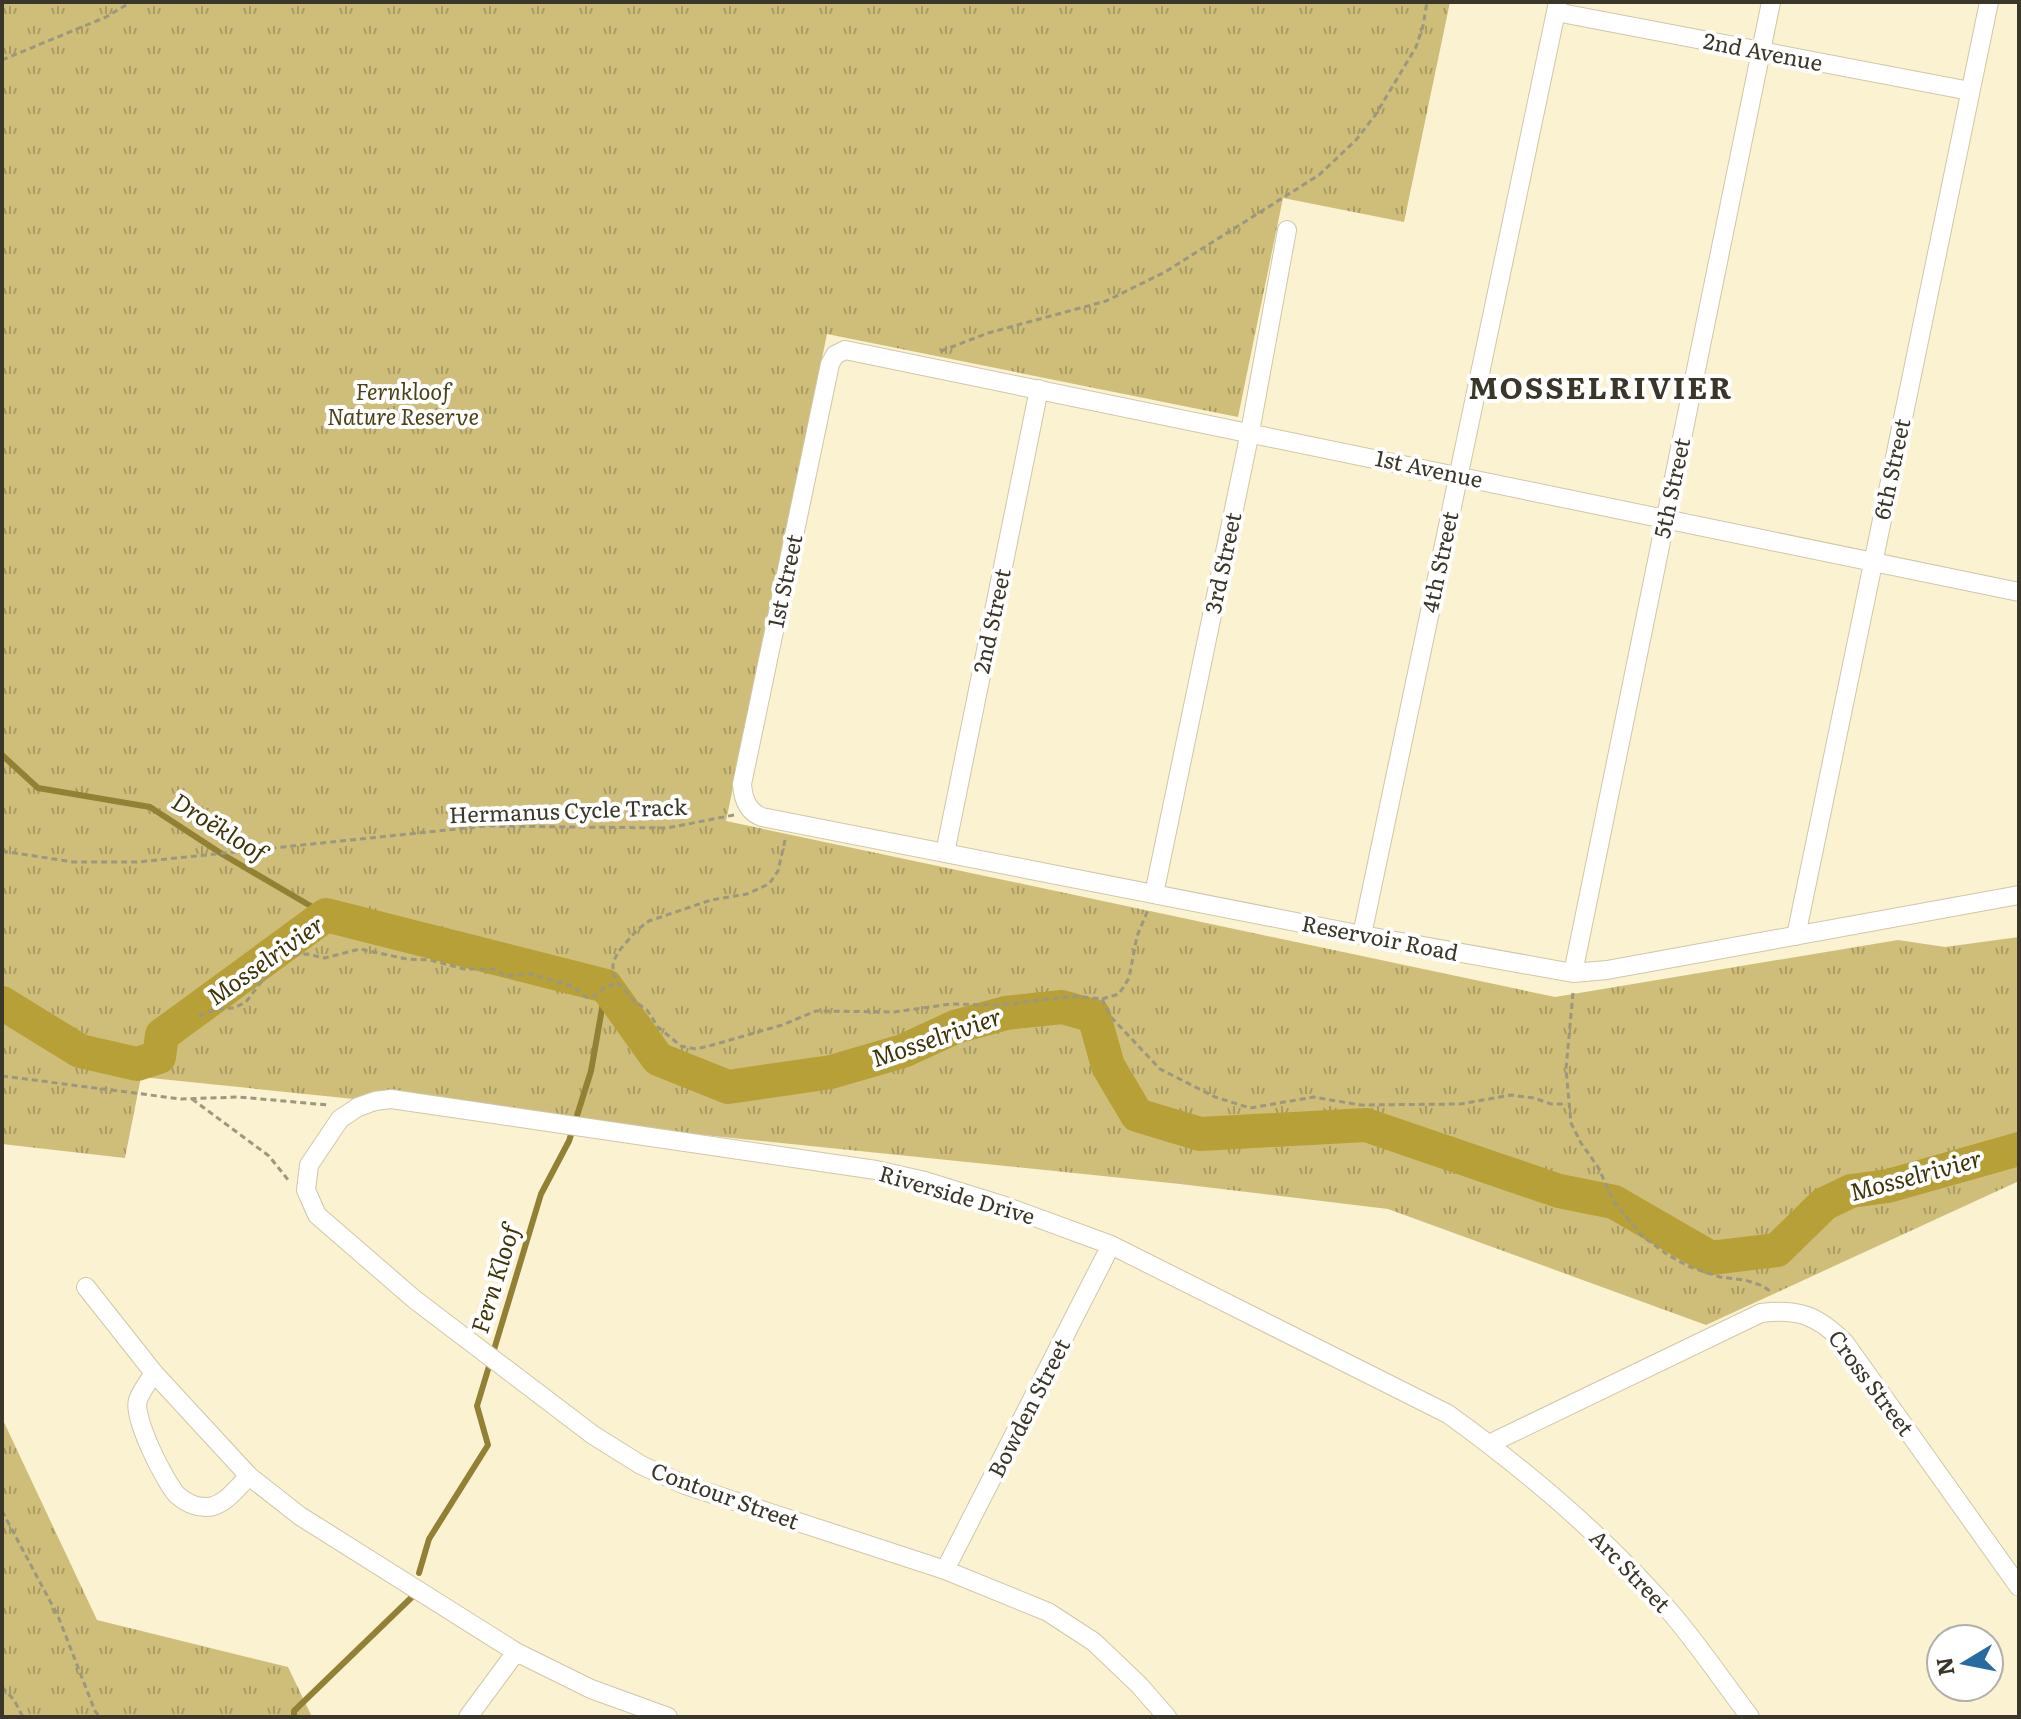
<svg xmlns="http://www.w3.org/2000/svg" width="2021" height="1719" font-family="Literata,serif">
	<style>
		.park { fill: url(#park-tufts) }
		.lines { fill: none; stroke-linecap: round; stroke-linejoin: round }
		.stream { stroke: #928034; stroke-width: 6 }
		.river { stroke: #b8a038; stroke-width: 34 }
		.minor-casing { stroke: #cfc7a8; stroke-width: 20 }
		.path { stroke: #9c977f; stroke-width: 3; stroke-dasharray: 6 4; stroke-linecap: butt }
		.minor { stroke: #fff; stroke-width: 18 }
		.labels { text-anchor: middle; stroke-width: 8; stroke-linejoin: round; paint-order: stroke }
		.street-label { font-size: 22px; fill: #3a372a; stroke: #fff }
		.park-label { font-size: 22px; font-style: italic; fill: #4c4217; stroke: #fff }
		.water-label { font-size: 24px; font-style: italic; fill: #3f3508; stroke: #fff }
		.district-label { font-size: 30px; font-weight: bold; letter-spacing: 2px; fill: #3a372a; stroke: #fff }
	</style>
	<defs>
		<pattern id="park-tufts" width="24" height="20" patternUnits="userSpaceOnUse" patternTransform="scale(2)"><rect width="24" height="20" fill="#cfbe79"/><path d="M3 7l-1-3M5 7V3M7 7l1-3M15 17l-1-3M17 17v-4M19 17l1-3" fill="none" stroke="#a99b63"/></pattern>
	</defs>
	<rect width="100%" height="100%" fill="#faf2d1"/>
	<path class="park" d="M2 2H1450L1404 222 1283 198 1238 417 827 334 726 821 1555 997 1898 940 1945 947 2019 937V1181L1706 1325 1388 1209 1180 1184 141 1077 125 1158 2 1144Z
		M2 1418 97 1620 288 1667 312 1717H2Z"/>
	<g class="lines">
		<path class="stream" d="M2 755 38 788 150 807 222 854 326 915
			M419 1573 429 1539 488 1445 477 1406 541 1194 569 1141 591 1071 606 986
			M294 1717V1711L412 1597"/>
		<path class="river" d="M2 1003 80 1051 137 1064 159 1057 162 1035 326 915 606 986 658 1059 728 1087 831 1072 903 1051 955 1027 1006 1013 1062 1007 1094 1016 1108 1066 1137 1115 1200 1134 1366 1125 1559 1191 1614 1202 1711 1258 1777 1250 1824 1204 1851 1191 1888 1186 2019 1149"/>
		<defs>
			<path id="minor" d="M1556 12 1970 91
				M2019 592 845 350 835 355 830 364 742 784C743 799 748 812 762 817L1362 935 1573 973 1607 970 2019 895
				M945 853 1039 389
				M1154 894 1250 432 1287 230
				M1362 935 1558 2
				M1796 936 1989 2
				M1573 973 1771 2
				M86 1287 154 1373 249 1476 300 1516 516 1652 591 1689 668 1717
				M154 1373C149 1381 141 1391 138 1400 132 1417 165 1482 177 1495 185 1502 194 1507 205 1507 223 1508 237 1488 249 1476
				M1489 1444 1761 1313C1799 1308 1818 1316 1845 1343L2019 1587
				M945 1570 1111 1245
				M468 1717 516 1652
				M1167 1717 1139 1685 1094 1642 1048 1612 945 1570 685 1485 641 1465 593 1435 414 1299 317 1215 306 1190 309 1165 340 1119 358 1107 375 1101 391 1099 876 1170 925 1181 1002 1205 1111 1245 1448 1414C1527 1471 1608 1540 1672 1614 1700 1647 1724 1683 1750 1717"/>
		</defs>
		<use href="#minor" class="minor-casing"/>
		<path class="path" d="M2 60 106 17 131 2
			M941 351 988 333 1106 301 1165 272 1319 175 1356 140 1376 114 1416 47 1423 26 1427 2
			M785 840 778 871 769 884 747 894 711 900 649 921 637 930 618 952 613 963V973L619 984 634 1001 647 1010 658 1027 681 1046 696 1049 709 1046 782 1025 816 1011 894 1012 951 1004 1001 1005 1074 996 1102 999 1111 1017 1160 1069 1215 1097 1250 1108 1314 1097 1360 1105 1460 1104 1511 1095 1534 1098 1551 1104H1567
			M2 851 73 862H138L486 826 667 828 734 815
			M1573 993 1566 1069 1571 1123 1581 1143 1598 1167 1614 1202 1642 1236 1668 1255 1690 1267 1720 1277 1745 1280 1763 1286 1771 1292
			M1102 999 1119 994 1129 978 1137 936 1148 910
			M199 1016 216 1009 234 1008 246 1002 281 956 307 954 325 958 360 949 407 959 430 960 464 969H493L506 976 531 974 572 986 586 997 595 996 606 986 619 984
			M2 1076 181 1099 239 1097 328 1105
			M192 1099 269 1156 289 1181
			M2 1511 58 1616 95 1711 100 1717
			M2 1687 14 1700 23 1717"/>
		<use href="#minor" class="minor"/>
	</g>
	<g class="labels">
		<g class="street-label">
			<text transform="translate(1763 52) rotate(11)" y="8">2nd Avenue</text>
			<text transform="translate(1429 469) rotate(12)" y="8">1st Avenue</text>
			<text transform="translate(1892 469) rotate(-78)" y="8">6th Street</text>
			<text transform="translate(1672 488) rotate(-78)" y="8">5th Street</text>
			<text transform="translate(1440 562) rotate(-78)" y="8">4th Street</text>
			<text transform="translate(1223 563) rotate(-78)" y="8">3rd Street</text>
			<text transform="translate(785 581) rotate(-78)" y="8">1st Street</text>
			<text transform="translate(992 621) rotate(-78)" y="8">2nd Street</text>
			<text transform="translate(568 811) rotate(-2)" y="8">Hermanus Cycle Track</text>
			<text transform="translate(1380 938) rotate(11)" y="8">Reservoir Road</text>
			<text transform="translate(957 1195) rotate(16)" y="8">Riverside Drive</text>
			<text transform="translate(1871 1383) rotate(53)" y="8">Cross Street</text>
			<text transform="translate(1029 1408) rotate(-63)" y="8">Bowden Street</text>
			<text transform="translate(725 1496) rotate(20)" y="8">Contour Street</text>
			<text transform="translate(1630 1571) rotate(46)" y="8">Arc Street</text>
		</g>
		<g class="park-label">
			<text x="403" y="400">Fernkloof<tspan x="403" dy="25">Nature Reserve</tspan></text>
		</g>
		<g class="water-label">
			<text transform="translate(219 828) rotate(32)" y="8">Droëkloof</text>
			<text transform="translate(266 961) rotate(-35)" y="8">Mosselrivier</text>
			<text transform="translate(937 1038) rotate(-19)" y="8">Mosselrivier</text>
			<text transform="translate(1916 1176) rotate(-15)" y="8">Mosselrivier</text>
			<text transform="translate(496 1279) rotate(-73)" y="8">Fern Kloof</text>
		</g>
		<g class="district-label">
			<text x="1601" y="399">MOSSELRIVIER</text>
		</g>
	</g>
	<rect width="2021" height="1719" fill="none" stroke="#3a372a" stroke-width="8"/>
	<g transform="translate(1965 1663) rotate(260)"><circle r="38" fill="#ffffff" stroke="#b0afaa" stroke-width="2"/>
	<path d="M0-6L14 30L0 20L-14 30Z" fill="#276ba0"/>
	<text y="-12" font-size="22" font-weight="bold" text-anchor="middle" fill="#3a372a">N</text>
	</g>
</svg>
